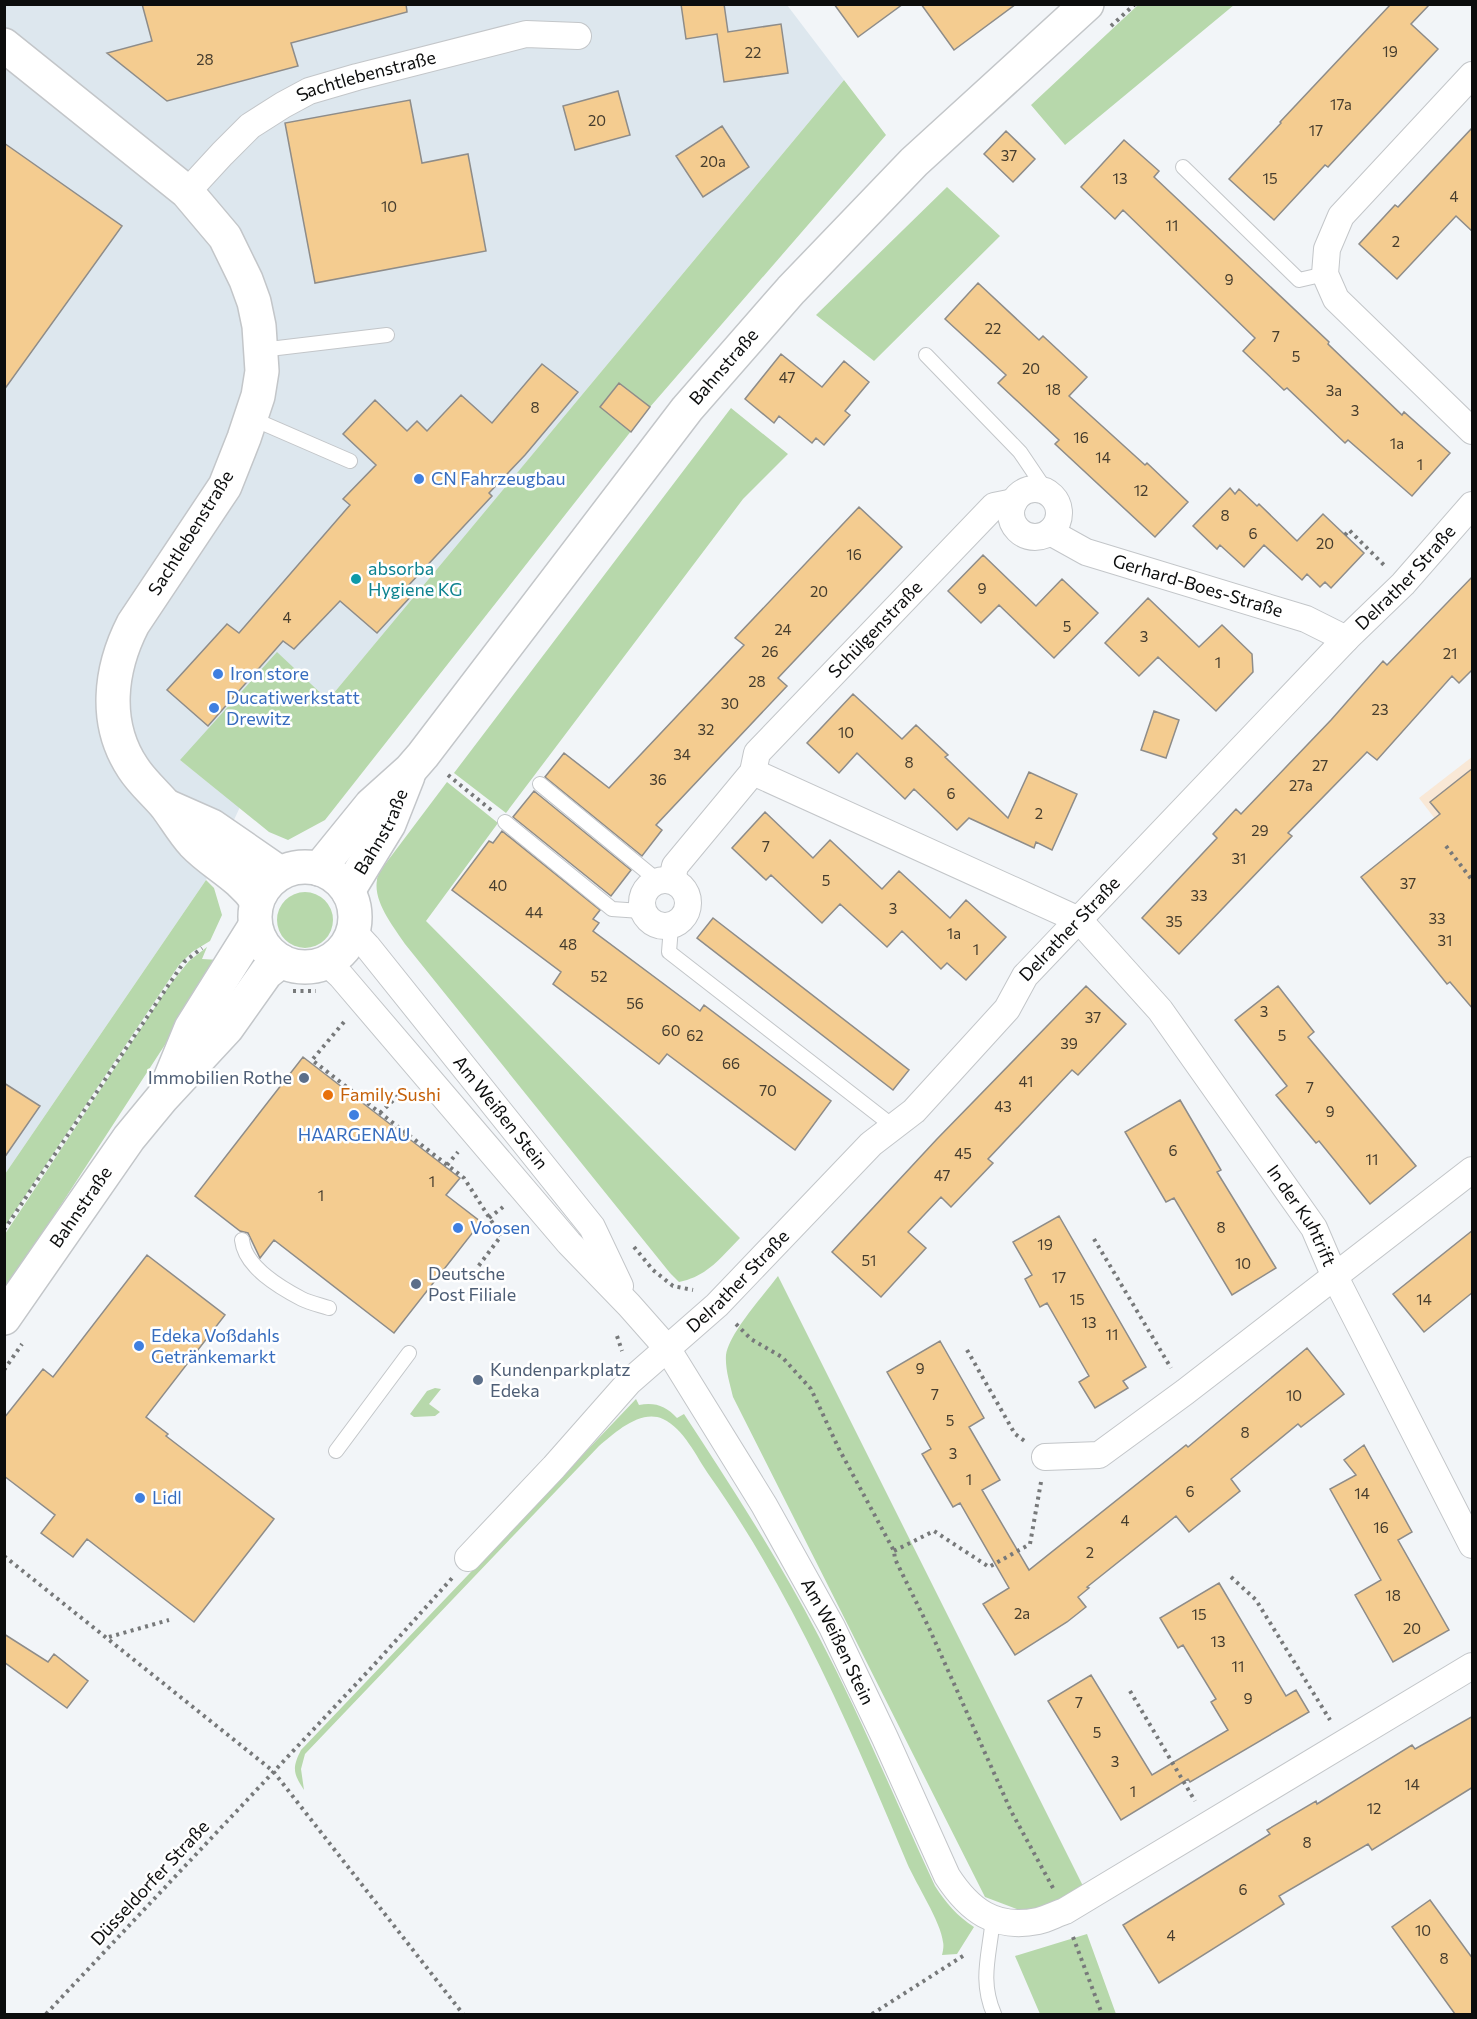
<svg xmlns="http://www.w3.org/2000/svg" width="1477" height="2019" font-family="Commissioner,sans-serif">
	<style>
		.built { fill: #dde7ee }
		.education { fill: #f9e8d6 }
		.green { fill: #b7d8ab }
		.building { fill: #f4cc90; stroke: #8e8c89; stroke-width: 1.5 }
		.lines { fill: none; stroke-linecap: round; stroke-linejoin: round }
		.service-casing { stroke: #c3c6c9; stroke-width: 16 }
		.minor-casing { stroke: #c3c6c9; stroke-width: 28 }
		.tertiary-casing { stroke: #c3c6c9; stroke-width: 36 }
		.path { stroke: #77797a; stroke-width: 4; stroke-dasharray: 3 4.5; stroke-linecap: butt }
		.service { stroke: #fff; stroke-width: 14 }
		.minor { stroke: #fff; stroke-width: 26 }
		.tertiary { stroke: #fff; stroke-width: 33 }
		.shop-dot { fill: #3f7fe0; stroke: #fff; stroke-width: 2 }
		.culture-dot { fill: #0f9aa8; stroke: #fff; stroke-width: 2 }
		.service-dot { fill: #5c6f8a; stroke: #fff; stroke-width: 2 }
		.food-dot { fill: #e8710a; stroke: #fff; stroke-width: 2 }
		.labels { text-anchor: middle; stroke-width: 5; stroke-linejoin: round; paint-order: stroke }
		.number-label { font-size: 15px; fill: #463d2e }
		.street-label { font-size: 18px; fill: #0c0d0d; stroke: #fff }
		.shop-label { font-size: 18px; fill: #366cbe; stroke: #fff; text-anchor: start }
		.culture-label { font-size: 18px; fill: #0d838f; stroke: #fff; text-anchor: start }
		.service-label { font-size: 18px; fill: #4e5e75; stroke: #fff; text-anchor: start }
		.food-label { font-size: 18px; fill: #c56008; stroke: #fff; text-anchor: start }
	</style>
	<rect width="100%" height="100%" fill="#f2f5f8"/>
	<path class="built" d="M5 5H787L844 80 328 700 180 760 240 807 206 880 5 1174Z"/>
	<path class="education" d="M1472 757V867L1419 798Z"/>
	<path class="green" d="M1138 5H1234L1065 145 1031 105Z
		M844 80 886 135 650 407 325 820 288 840 269 832 180 760 277 652 328 700Z
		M947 187 1000 236 874 361 816 315Z
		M731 408 788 454 743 499 506 813 454 773Z
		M447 782 498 823 426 921 740 1238C720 1258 708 1276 679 1282L670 1273 405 944C394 927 373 902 377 880 377 876 381 871 383 867Z
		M206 880 214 888 222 915 210 941 192 952 179 965 5 1226V1174Z
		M277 920a28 28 0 1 1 56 0a28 28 0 1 1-56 0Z
		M207 947 202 959 220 960 5 1291V1234L169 986 189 961Z
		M778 1276 1083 1886 1042 1908 1022 1911 985 1897 733 1397C730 1384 725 1369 726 1355 729 1333 764 1295 778 1276Z
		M435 1388 441 1389 429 1404 440 1412 435 1416 414 1417 410 1414 427 1391Z
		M636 1399 639 1405C655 1402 666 1406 677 1418L684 1414C731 1486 778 1558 818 1635 861 1717 896 1802 935 1886 946 1903 957 1916 974 1927L957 1954 942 1955C943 1951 944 1946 943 1942 941 1922 916 1884 907 1863 851 1729 793 1594 709 1475 696 1456 684 1429 663 1419 640 1409 615 1433 599 1446L305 1754 301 1769 304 1790C293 1773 292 1768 301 1750Z
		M1087 1934 1116 2014H1040L1015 1956Z"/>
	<path class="building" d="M142 4H406L407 12 291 43 298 66 167 101 107 53 152 41Z
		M681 4H724L728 32 781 24 788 73 724 82 717 34 686 39Z
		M834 4H903L858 37Z
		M921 4H1016L954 50Z
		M1391 4H1430L1411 24 1438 49 1328 167 1325 165 1274 220 1229 179 1281 123 1280 122Z
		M618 91 630 135 575 150 563 106Z
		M410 100 422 163 468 154 486 251 315 283 285 123Z
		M722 126 749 167 703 197 676 156Z
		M1473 127V232L1456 216 1397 279 1359 244 1395 205 1398 207Z
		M1006 131 1035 159 1013 182 984 154Z
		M1124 140 1159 171 1154 177 1329 342 1328 344 1402 415 1404 412 1450 453 1412 496 1348 440 1345 443 1287 388 1284 390 1243 351 1255 338 1123 210 1115 219 1081 187Z
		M4 143 122 226 4 390Z
		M978 283 1039 340 1043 336 1087 377 1069 396 1145 465 1147 463 1188 502 1155 537 1055 444 1059 440 998 383 1006 375 945 319Z
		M781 354 822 387 844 361 869 382 845 411 850 415 824 445 816 438 812 443 779 416 774 423 745 399Z
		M542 364 578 392 525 455 489 493 492 496 407 587 414 593 377 633 340 601 294 649 283 641 208 726 167 690 227 624 239 633 350 505 343 499 376 465 343 434 375 400 407 431 417 421 427 431 461 395 492 423Z
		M619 383 650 407 631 432 600 407Z
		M1230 488 1235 494 1239 489 1257 506 1259 504 1297 541 1323 514 1364 553 1331 588 1325 582 1320 587 1307 574 1302 580 1264 545 1244 567 1220 545 1217 549 1193 526Z
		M859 507 902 547 778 678 787 686 656 825 662 830 642 856 545 777 564 753 609 788 744 645 735 638Z
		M983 555 1036 606 1062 579 1098 613 1054 658 999 605 981 623 948 591Z
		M1473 576V669L1459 683 1452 676 1377 760 1367 752 1288 833 1292 836 1179 954 1142 918 1217 838 1213 834 1236 809 1241 814 1331 720 1383 661 1387 665Z
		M1148 598 1199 647 1222 625 1252 654 1253 672 1216 711 1158 657 1139 676 1105 643Z
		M853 694 902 739 916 725 948 755 945 757 1008 818 1029 772 1077 794 1052 850 1036 842 1034 848 969 818 957 830 914 789 905 799 857 753 839 773 807 743Z
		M1154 711 1179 720 1166 758 1141 750Z
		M1473 768V1009L1450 982 1447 984 1361 877 1440 814 1430 802Z
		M534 791 631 870 611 896 513 817Z
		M765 812 813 858 830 840 882 889 899 871 950 918 966 900 1006 937 966 980 947 963 941 969 902 931 887 947 840 904 822 923 771 875 766 880 732 848Z
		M502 831 600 910 593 919 599 923 593 931 700 1011 704 1005 831 1101 795 1150 667 1054 659 1064 553 984 561 972 452 890 489 841 493 843Z
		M713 918 909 1070 893 1090 697 938Z
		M1086 986 1126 1024 1078 1075 1072 1070 988 1159 993 1163 951 1207 941 1197 908 1232 926 1248 881 1297 832 1252 937 1139Z
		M1278 986 1314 1032 1308 1037 1416 1166 1370 1204 1319 1141 1316 1143 1276 1095 1287 1086 1235 1020Z
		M303 1057 460 1178 446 1195 481 1222 394 1333 274 1240 260 1258 248 1233 240 1231 195 1196Z
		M4 1083 40 1106 4 1158Z
		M1180 1100 1221 1170 1217 1172 1276 1268 1232 1295 1174 1198 1166 1202 1125 1132Z
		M1059 1216 1146 1367 1123 1381 1128 1388 1095 1408 1079 1382 1089 1376 1047 1303 1040 1307 1025 1279 1032 1275 1013 1242Z
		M1473 1230V1292L1424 1332 1393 1294Z
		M147 1255 225 1315 146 1417 168 1434 166 1436 274 1519 194 1622 87 1539 73 1557 41 1533 55 1515 4 1476V1418L43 1369 53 1377Z
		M940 1341 984 1418 969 1427 1000 1480 982 1490 1029 1570 1186 1445 1188 1447 1307 1348 1344 1394 1301 1427 1298 1424 1231 1479 1240 1491 1189 1532 1176 1516 1087 1587 1089 1588 1078 1597 1086 1607 1067 1622 1015 1655 983 1604 1009 1588 960 1503 953 1507 922 1454 931 1449 887 1372Z
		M1364 1445 1412 1532 1398 1540 1449 1630 1393 1662 1355 1595 1381 1580 1330 1489 1356 1475 1344 1460Z
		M1219 1583 1286 1696 1296 1690 1309 1712 1190 1782 1188 1779 1121 1820 1048 1701 1091 1675 1152 1775 1228 1730 1211 1702 1216 1699 1183 1645 1178 1648 1160 1618Z
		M4 1634 48 1662 54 1654 88 1681 67 1708 4 1662Z
		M1473 1716V1787L1372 1850 1368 1844 1279 1896 1284 1904 1159 1983 1123 1925 1270 1834 1267 1830 1316 1801 1317 1804 1412 1745 1415 1749Z
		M1430 1900 1473 1959V2014H1455L1392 1927Z"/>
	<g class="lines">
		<defs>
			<path id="service" d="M1183 167 1299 280 1325 274
				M261 350 387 335
				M926 355 1020 452 1047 492
				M251 418 350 461
				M540 784 657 880
				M505 822 612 909 641 911
				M671 927 669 952 894 1127
				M242 1240C245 1267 279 1287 302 1299 310 1303 320 1305 329 1308
				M336 1451 409 1353
				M993 1917C990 1954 979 1979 994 2014"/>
			<g id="minor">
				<path d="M1472 75 1341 216 1327 249 1325 274 1336 299 1472 431"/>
				<path id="s1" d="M187 192 222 154 250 126 283 105 309 91 357 77 526 34 578 36"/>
				<circle cx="1035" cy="513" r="24"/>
				<path id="s2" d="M1050 532 1086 552 1306 619 1346 639"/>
				<path id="s3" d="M753 772 1079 920 1160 1010 1314 1228 1335 1277 1472 1545"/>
				<circle cx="665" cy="903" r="23"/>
				<path id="s4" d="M672 880 675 866 753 772 757 753 994 506 1014 502"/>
				<path id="s5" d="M353 931 367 946 592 1227 620 1286"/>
				<path id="s6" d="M326 962 341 976 569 1243 629 1305 667 1348 764 1505 832 1627 885 1738 947 1876C969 1910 995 1930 1038 1921 1047 1919 1056 1914 1065 1911L1472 1666"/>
				<path d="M1045 1457 1099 1455 1185 1392 1472 1170"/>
				<path id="s7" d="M468 1558 554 1467 629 1382 717 1305 871 1144 914 1111 1007 1009 1025 976 1346 639 1403 584 1472 505"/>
			</g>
			<g id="tertiary">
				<path d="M4 45 187 192 225 237 246 280 254 302 259 326 262 371 258 396 244 438 225 486 133 624C110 669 103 723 133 768 142 782 155 793 166 806 175 818 183 832 193 843 214 865 238 874 257 901"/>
				<path d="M169 807 212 826 280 873"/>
				<circle cx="305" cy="917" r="50"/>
				<path id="s8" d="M319 869 371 805 410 770 423 755 687 409 791 290 914 162 1087 4"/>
				<path id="s9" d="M348 891 389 824 408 776"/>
				<path d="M170 1079 191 1028 255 926"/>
				<path id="s10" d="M4 1318 129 1138 162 1098 227 1028 266 973 281 961"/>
			</g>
		</defs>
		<use href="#service" class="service-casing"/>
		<use href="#minor" class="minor-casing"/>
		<use href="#tertiary" class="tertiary-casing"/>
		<path class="path" d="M1111 26 1135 4
			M1345 535 1349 530 1384 565
			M448 775 491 810
			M1446 846 1472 880
			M293 991H316
			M344 1022 312 1060 464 1178 501 1236 477 1268
			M380 1113 403 1091
			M447 1165 458 1152
			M489 1218 503 1207
			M4 1230 184 962 202 948
			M1094 1239 1171 1368
			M634 1247 653 1270 673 1286 693 1290
			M736 1324 751 1339 782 1357 811 1389 839 1449 894 1551 895 1559 929 1628 1011 1811 1053 1888
			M617 1336 622 1351
			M967 1350 1015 1434 1026 1442
			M4 1370 22 1344
			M894 1551 934 1531 989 1567 1030 1544 1041 1482
			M4 1556 273 1771 463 2014
			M1231 1577 1256 1600 1330 1720
			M109 1637 169 1620
			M1130 1691 1195 1801
			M1073 1937 1102 2014
			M46 2014 373 1666 453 1577
			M872 2014 966 1954"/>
		<use href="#service" class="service"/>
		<use href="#minor" class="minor"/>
		<use href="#tertiary" class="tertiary"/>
	</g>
	<g class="shop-dot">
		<circle cx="419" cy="479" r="6"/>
		<circle cx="218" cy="674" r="6"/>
		<circle cx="214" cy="708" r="6"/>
		<circle cx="354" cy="1115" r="6"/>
		<circle cx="458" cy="1228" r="6"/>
		<circle cx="139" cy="1346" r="6"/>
		<circle cx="140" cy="1498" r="6"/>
	</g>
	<circle class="culture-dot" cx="356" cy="579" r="6"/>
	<g class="service-dot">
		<circle cx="304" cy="1078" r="6"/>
		<circle cx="416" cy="1284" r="6"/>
		<circle cx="478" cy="1380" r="6"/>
	</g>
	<circle class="food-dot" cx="328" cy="1095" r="6"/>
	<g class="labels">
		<g class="number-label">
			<text x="1390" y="57">19</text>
			<text x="753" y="58">22</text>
			<text x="205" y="65">28</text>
			<text x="1341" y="110">17a</text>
			<text x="597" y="126">20</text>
			<text x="1316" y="136">17</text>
			<text x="1009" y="161">37</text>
			<text x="713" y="167">20a</text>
			<text x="1120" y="184">13</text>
			<text x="1270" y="184">15</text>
			<text x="1454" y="202">4</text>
			<text x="389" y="212">10</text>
			<text x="1172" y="231">11</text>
			<text x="1396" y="247">2</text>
			<text x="1229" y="285">9</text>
			<text x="993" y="334">22</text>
			<text x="1276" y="342">7</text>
			<text x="1296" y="362">5</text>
			<text x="1031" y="374">20</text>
			<text x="787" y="383">47</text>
			<text x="1053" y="395">18</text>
			<text x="1334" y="396">3a</text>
			<text x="535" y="413">8</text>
			<text x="1355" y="416">3</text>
			<text x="1081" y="443">16</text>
			<text x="1397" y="449">1a</text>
			<text x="1103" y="463">14</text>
			<text x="1420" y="470">1</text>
			<text x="1141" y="496">12</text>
			<text x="1225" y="521">8</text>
			<text x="1253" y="539">6</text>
			<text x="1325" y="549">20</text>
			<text x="854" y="560">16</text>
			<text x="982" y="594">9</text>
			<text x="819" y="597">20</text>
			<text x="287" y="623">4</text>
			<text x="1067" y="632">5</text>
			<text x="783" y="635">24</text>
			<text x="1144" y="642">3</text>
			<text x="770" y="657">26</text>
			<text x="1450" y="659">21</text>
			<text x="1218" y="668">1</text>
			<text x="757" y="687">28</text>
			<text x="730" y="709">30</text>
			<text x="1380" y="715">23</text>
			<text x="706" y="735">32</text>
			<text x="846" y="738">10</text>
			<text x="682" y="760">34</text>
			<text x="909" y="768">8</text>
			<text x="1320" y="771">27</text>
			<text x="658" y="785">36</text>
			<text x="1301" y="791">27a</text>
			<text x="951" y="799">6</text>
			<text x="1039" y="819">2</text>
			<text x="1260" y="836">29</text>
			<text x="766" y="852">7</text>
			<text x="1239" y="864">31</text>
			<text x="826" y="886">5</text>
			<text x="1408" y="889">37</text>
			<text x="498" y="891">40</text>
			<text x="1199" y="901">33</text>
			<text x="893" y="914">3</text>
			<text x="534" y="918">44</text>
			<text x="1437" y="924">33</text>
			<text x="1174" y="927">35</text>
			<text x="954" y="939">1a</text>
			<text x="1445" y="946">31</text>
			<text x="568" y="950">48</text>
			<text x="976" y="955">1</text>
			<text x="599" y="982">52</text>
			<text x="635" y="1009">56</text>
			<text x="1264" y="1017">3</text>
			<text x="1093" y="1023">37</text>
			<text x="671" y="1036">60</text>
			<text x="695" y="1041">62</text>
			<text x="1282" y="1041">5</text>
			<text x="1069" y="1049">39</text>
			<text x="731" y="1069">66</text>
			<text x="1026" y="1087">41</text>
			<text x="1310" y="1093">7</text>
			<text x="768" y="1096">70</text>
			<text x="1003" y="1112">43</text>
			<text x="1330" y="1117">9</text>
			<text x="1173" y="1156">6</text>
			<text x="963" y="1159">45</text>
			<text x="1372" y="1165">11</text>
			<text x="942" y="1181">47</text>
			<text x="432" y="1187">1</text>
			<text x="321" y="1201">1</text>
			<text x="1221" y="1233">8</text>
			<text x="1045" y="1250">19</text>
			<text x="869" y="1266">51</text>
			<text x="1243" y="1269">10</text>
			<text x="1059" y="1283">17</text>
			<text x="1077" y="1305">15</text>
			<text x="1424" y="1305">14</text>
			<text x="1089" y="1328">13</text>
			<text x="1112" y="1340">11</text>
			<text x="920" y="1374">9</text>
			<text x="935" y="1400">7</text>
			<text x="1294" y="1401">10</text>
			<text x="950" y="1426">5</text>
			<text x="1245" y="1438">8</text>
			<text x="953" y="1459">3</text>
			<text x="969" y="1485">1</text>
			<text x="1190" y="1497">6</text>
			<text x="1362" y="1499">14</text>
			<text x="1125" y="1526">4</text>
			<text x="1381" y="1533">16</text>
			<text x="1090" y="1558">2</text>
			<text x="1393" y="1601">18</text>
			<text x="1022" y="1619">2a</text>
			<text x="1199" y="1620">15</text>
			<text x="1412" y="1634">20</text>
			<text x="1218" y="1647">13</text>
			<text x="1238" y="1672">11</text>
			<text x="1248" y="1704">9</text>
			<text x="1079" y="1708">7</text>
			<text x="1097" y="1738">5</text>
			<text x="1115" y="1767">3</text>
			<text x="1412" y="1790">14</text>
			<text x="1133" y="1797">1</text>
			<text x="1374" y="1814">12</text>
			<text x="1307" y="1848">8</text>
			<text x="1243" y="1895">6</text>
			<text x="1423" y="1936">10</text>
			<text x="1171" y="1941">4</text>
			<text x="1444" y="1964">8</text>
		</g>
		<g class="street-label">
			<text dy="6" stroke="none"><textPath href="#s1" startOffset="219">Sachtlebenstraße</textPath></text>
			<text dy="6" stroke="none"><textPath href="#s8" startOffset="646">Bahnstraße</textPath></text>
			<text transform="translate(191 533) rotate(-58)" y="6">Sachtlebenstraße</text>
			<text dy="6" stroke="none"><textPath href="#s7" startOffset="1359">Delrather Straße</textPath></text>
			<text dy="6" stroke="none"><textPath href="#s2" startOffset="158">Gerhard-Boes-Straße</textPath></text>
			<text dy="6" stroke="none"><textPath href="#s4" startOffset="327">Schülgenstraße</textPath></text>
			<text dy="6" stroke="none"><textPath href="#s9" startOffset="68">Bahnstraße</textPath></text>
			<text dy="6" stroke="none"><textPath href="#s7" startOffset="873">Delrather Straße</textPath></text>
			<text dy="6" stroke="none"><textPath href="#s5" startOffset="234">Am Weißen Stein</textPath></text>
			<text dy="6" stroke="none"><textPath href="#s10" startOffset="135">Bahnstraße</textPath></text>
			<text dy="6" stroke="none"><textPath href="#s3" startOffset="729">In der Kuhtrift</textPath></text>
			<text dy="6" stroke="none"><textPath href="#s7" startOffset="387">Delrather Straße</textPath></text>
			<text dy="6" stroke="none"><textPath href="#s6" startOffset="855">Am Weißen Stein</textPath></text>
			<text transform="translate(150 1883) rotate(-47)" y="6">Düsseldorfer Straße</text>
		</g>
		<g class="shop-label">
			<text x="431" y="485">CN Fahrzeugbau</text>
			<text x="230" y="680">Iron store</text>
			<text x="226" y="704">Ducatiwerkstatt<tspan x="226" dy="21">Drewitz</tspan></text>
			<text x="354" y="1141" text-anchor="middle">HAARGENAU</text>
			<text x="470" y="1234">Voosen</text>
			<text x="151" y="1342">Edeka Voßdahls<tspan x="151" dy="21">Getränkemarkt</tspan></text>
			<text x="152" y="1504">Lidl</text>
		</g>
		<g class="culture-label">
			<text x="368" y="575">absorba<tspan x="368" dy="21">Hygiene KG</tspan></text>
		</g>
		<g class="service-label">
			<text x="292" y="1084" text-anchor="end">Immobilien Rothe</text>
			<text x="428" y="1280">Deutsche<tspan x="428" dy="21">Post Filiale</tspan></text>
			<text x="490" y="1376">Kundenparkplatz<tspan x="490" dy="21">Edeka</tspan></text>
		</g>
		<g class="food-label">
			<text x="340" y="1101">Family Sushi</text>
		</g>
	</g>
	<rect width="1477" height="2019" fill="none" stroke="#0c0d0d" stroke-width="12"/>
</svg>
